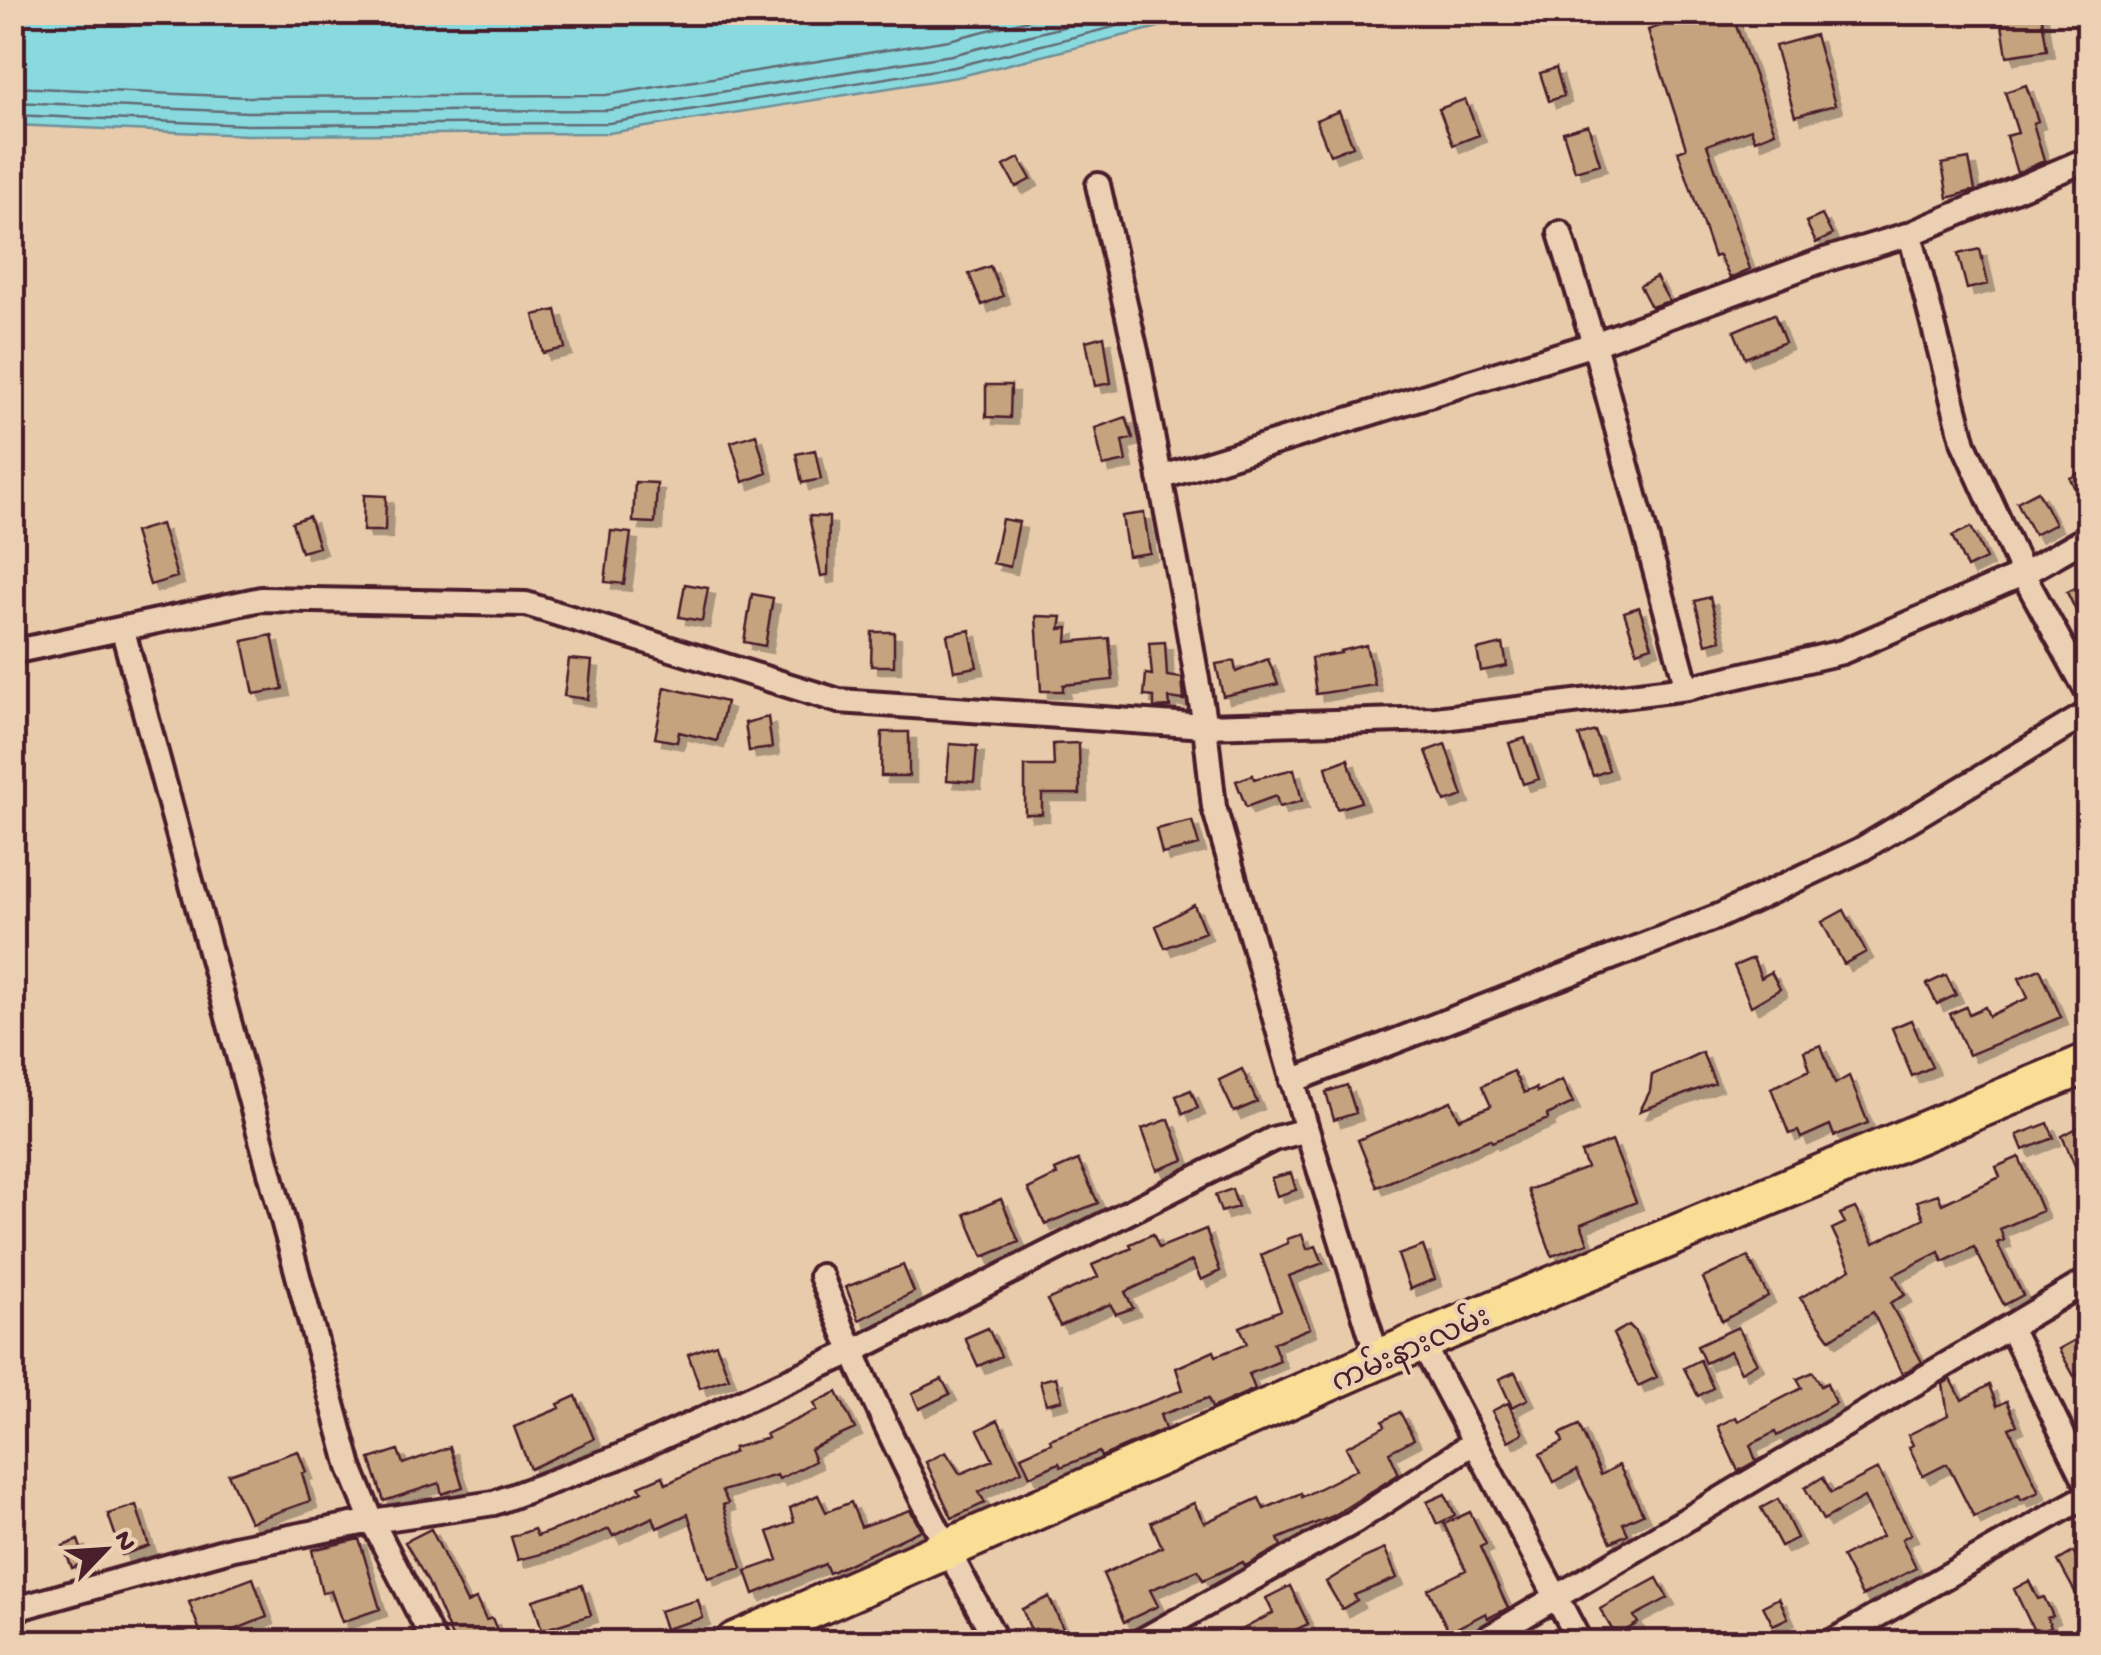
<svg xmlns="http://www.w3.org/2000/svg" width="2101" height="1655" font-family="'Gochi Hand','Noto Sans Myanmar',sans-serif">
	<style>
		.water { fill: #89dadf; stroke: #708f97; stroke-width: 2.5 }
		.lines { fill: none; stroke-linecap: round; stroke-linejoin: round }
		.shore { stroke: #636a73; stroke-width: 2.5 }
		.building { fill: #c6a37f; stroke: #4a1f2b; stroke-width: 2.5; filter: url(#shadow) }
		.minor-casing { stroke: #4a1f2b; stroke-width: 30 }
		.primary-casing { stroke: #4a1f2b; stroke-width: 45 }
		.minor { stroke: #ecd0b3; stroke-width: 22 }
		.primary { stroke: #f9df96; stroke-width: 38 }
		.labels { text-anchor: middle; stroke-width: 8; stroke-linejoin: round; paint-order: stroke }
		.street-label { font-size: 30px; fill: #4a1f2b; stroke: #ecd0b3 }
	</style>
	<defs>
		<filter id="shadow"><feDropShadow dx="7" dy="7" stdDeviation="0" flood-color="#0004"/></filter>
	</defs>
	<rect width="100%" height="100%" fill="#e8cbab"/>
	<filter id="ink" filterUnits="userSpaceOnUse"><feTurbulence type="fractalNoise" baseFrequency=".01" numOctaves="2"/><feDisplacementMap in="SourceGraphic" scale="20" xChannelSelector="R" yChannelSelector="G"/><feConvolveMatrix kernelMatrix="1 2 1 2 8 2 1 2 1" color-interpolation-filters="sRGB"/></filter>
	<g filter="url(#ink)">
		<path class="water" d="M13 12H1215V13L957 77 609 133 247 135 13 125Z"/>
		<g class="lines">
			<path class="shore" d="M12 87 248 97 606 95 949 40 1060 12
				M12 102 248 112 608 110 952 55 1122 12
				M12 115 248 125 609 123 954 67 1173 12"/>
		</g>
		<path class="building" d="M1701 12H1731L1775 132 1755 140 1751 129 1707 145 1750 269 1730 278 1719 255 1714 257 1678 151 1686 148 1648 30Z
			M2000 12H2041L2047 50 2007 56Z
			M1815 35 1835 105 1795 116 1775 46Z
			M1556 68 1564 96 1549 101 1540 73Z
			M2026 85 2038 121 2033 123 2044 161 2017 173 2006 136 2018 133 2005 92Z
			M1465 99 1479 135 1453 145 1439 109Z
			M1339 111 1353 146 1330 155 1316 120Z
			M1588 125 1600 164 1575 171 1563 132Z
			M1019 158 1031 179 1016 187 1004 166Z
			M1969 159 1975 190 1948 198 1942 164Z
			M1822 215 1832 235 1816 243 1806 222Z
			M1980 249 1988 284 1967 289 1958 254Z
			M990 266 1003 296 982 305 969 274Z
			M1656 277 1669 301 1651 307 1640 286Z
			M556 310 565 348 543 353 534 315Z
			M1774 314 1785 342 1745 358 1734 331Z
			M1104 336 1111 383 1095 386 1086 341Z
			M986 385H1011L1010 418 986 417Z
			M1126 417 1133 438 1122 441 1126 461 1103 466 1095 428Z
			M756 434 767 473 743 482 731 442Z
			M815 450 821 479 802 483 796 454Z
			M2088 469V518L2070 478Z
			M635 482 657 483 655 523 633 522Z
			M2038 491 2055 524 2034 535 2017 502Z
			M364 495 386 496 385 531H363Z
			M1144 513 1150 553 1128 556 1122 516Z
			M309 516 319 547 301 552 292 522Z
			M809 516 829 517 828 575 821 576Z
			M1002 519 1019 522 1010 567 993 563Z
			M161 524 177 577 150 585 134 532Z
			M1971 527 1986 559 1967 568 1952 536Z
			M611 531 631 533 624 584 605 582Z
			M685 584 708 588 702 621 679 617Z
			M2082 585 2088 598V636L2067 592Z
			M752 594 773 598 765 646 744 642Z
			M1710 597 1721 640 1706 644 1695 601Z
			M1639 607 1652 646 1637 651 1624 612Z
			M1036 616 1062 617 1060 629 1068 628 1067 642 1109 638 1113 680 1063 685V691H1041Z
			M970 630 977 667 954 671 947 635Z
			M872 632H894V666H871Z
			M272 635 283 689 254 694 243 641Z
			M1165 642 1167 676 1182 678 1184 700 1169 698 1170 707 1154 708V697L1144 696 1146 674 1152 675 1149 643Z
			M1503 644 1507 666 1481 671 1477 650Z
			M1366 645 1375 685 1316 694 1311 658 1341 653 1340 651Z
			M569 659 592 661 588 699 564 696Z
			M1268 659 1278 684 1223 696 1216 664 1234 661 1236 672Z
			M665 687 726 702 717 741 679 732 677 742 655 738Z
			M768 717 772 748 749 751 745 723Z
			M1595 731 1609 770 1593 776 1579 736Z
			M882 732H909V776H881Z
			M1525 738 1539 779 1523 784 1509 743Z
			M1079 743 1080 794H1042V814H1025V766H1054L1053 744Z
			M950 744 977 746 974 782 947 780Z
			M1445 744 1463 796 1445 802 1426 751Z
			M1348 759 1361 802 1337 809 1326 767Z
			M1294 769 1302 801 1279 807 1276 796 1246 807 1236 781 1253 775 1254 779Z
			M1192 821 1199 845 1162 854 1156 829Z
			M1194 905 1205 932 1165 948 1156 926Z
			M1844 910 1866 952 1844 964 1822 922Z
			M1753 958 1761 978 1771 972 1780 989 1751 1006 1734 966Z
			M2040 969 2061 1017 1969 1055 1950 1014 1966 1007 1969 1014 1985 1007 1989 1016 2028 998 2019 978Z
			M1946 975 1956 995 1937 1004 1927 984Z
			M1911 1020 1932 1067 1912 1076 1892 1028Z
			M1821 1045 1835 1084 1849 1076 1868 1123 1834 1136 1830 1125 1801 1138 1798 1131 1789 1134 1771 1088 1810 1070 1804 1051Z
			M1702 1052 1715 1083 1640 1111 1650 1091 1652 1075Z
			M1242 1069 1257 1102 1234 1112 1219 1080Z
			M1513 1071 1524 1093 1536 1088 1537 1092 1562 1080 1573 1103 1547 1115 1548 1119 1492 1142 1490 1139 1377 1187 1358 1140 1451 1101 1459 1119 1491 1106 1482 1086Z
			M1347 1085 1356 1113 1334 1120 1326 1092Z
			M1191 1090 1198 1108 1183 1114 1176 1096Z
			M1169 1119 1184 1160 1157 1170 1142 1129Z
			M2088 1122V1195L2062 1136Z
			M2048 1123 2054 1138 2023 1150 2017 1135Z
			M1612 1141 1636 1202 1581 1224 1588 1243 1552 1256 1528 1190 1587 1168 1581 1153Z
			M2019 1157 2042 1211 2000 1229 2004 1240 1997 1243 2023 1295 2004 1305 1974 1247 1943 1262 1939 1252 1894 1275 1905 1295 1890 1303 1922 1362 1902 1374 1873 1312 1830 1339 1800 1298 1851 1269 1832 1229 1845 1223 1840 1214 1855 1208 1874 1243 1924 1218 1917 1201 1938 1194 1942 1204 2000 1177 1996 1167Z
			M1078 1160 1098 1203 1045 1224 1028 1189 1057 1175 1055 1170Z
			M1291 1173 1296 1190 1277 1196 1271 1178Z
			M1232 1189 1238 1207 1221 1212 1215 1195Z
			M1001 1199 1019 1242 983 1257 965 1214Z
			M1206 1229 1220 1271 1201 1280 1192 1261 1125 1292 1133 1308 1116 1314 1110 1304 1060 1326 1047 1300 1098 1277 1092 1265 1132 1248 1130 1244 1153 1234 1159 1248Z
			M1302 1234 1307 1249 1316 1246 1323 1263 1289 1276 1310 1328 1273 1343 1280 1361 1249 1374 1255 1389 1212 1408 1208 1398 1160 1415 1165 1429 1101 1457 1099 1452 1061 1467 1059 1463 1030 1476 1021 1456 1051 1443 1050 1439 1183 1390 1176 1368 1214 1351 1216 1356 1247 1344 1240 1327 1281 1310 1261 1255 1288 1243 1287 1239Z
			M1423 1246 1435 1279 1410 1289 1398 1255Z
			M1748 1257 1768 1296 1722 1321 1703 1278Z
			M903 1265 914 1292 859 1320 846 1287Z
			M1629 1325 1634 1330 1657 1377 1638 1386 1613 1334Z
			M1738 1327 1757 1363 1741 1372 1730 1351 1705 1363 1697 1346Z
			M988 1328 1001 1356 978 1366 965 1338Z
			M2088 1333V1368L2074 1376 2059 1349Z
			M716 1344 729 1378 700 1388 688 1354Z
			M1700 1360 1713 1388 1698 1396 1684 1368Z
			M1515 1372 1528 1399 1512 1407 1499 1379Z
			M1813 1372 1821 1386 1827 1383 1835 1403 1777 1436 1775 1432 1750 1445 1756 1461 1738 1471 1718 1426 1736 1417 1738 1421 1802 1388 1797 1379Z
			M1056 1377 1062 1400 1046 1404 1040 1381Z
			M942 1379 950 1394 919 1409 912 1393Z
			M1951 1379 1962 1400 1989 1385 1997 1406 2007 1401 2017 1425 2009 1428 2039 1492 2021 1500 2019 1495 1974 1517 1947 1464 1923 1476 1909 1447 1913 1445 1908 1435 1948 1415 1943 1384Z
			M837 1392 855 1429 810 1449 815 1461 779 1479 777 1475 722 1491 728 1503 723 1505 742 1568 708 1578 688 1514 657 1528 653 1517 613 1536 609 1529 567 1547 518 1560 511 1537 534 1529 537 1536 576 1522 642 1491 639 1486 663 1476 666 1484 734 1452 733 1448 768 1438 766 1434 817 1410 814 1403Z
			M576 1396 594 1439 530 1469 514 1427 560 1408 558 1404Z
			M1508 1403 1523 1433 1508 1441 1492 1411Z
			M1400 1412 1414 1439 1389 1452 1399 1474 1333 1516 1278 1539 1281 1546 1245 1566 1243 1562 1203 1580 1198 1570 1150 1590 1158 1606 1124 1622 1103 1574 1162 1547 1151 1522 1194 1503 1204 1523 1259 1498 1264 1509 1301 1493 1302 1497 1357 1469 1346 1447 1385 1426 1383 1421Z
			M998 1420 1022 1471 979 1492 985 1503 952 1518 926 1462 946 1452 960 1474 993 1460 978 1430Z
			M1579 1425 1601 1475 1619 1465 1643 1514 1623 1523 1628 1534 1611 1542 1577 1470 1554 1482 1540 1454 1563 1442 1560 1434Z
			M450 1447 463 1487 442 1494 439 1483 384 1501 370 1459 398 1450 403 1464Z
			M298 1451 306 1472 302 1473 310 1501 250 1522 228 1474Z
			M1878 1469 1911 1534 1902 1539 1916 1568 1862 1596 1842 1557 1882 1536 1864 1497 1823 1520 1805 1488 1823 1477 1831 1493Z
			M1445 1494 1455 1515 1437 1524 1427 1502Z
			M818 1495 826 1512 851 1502 861 1527 910 1510 921 1530 829 1573 825 1564 754 1594 746 1571 778 1560 768 1532 794 1522 790 1508Z
			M1778 1499 1797 1538 1781 1546 1761 1508Z
			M136 1505 149 1546 122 1555 108 1514Z
			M1470 1512 1486 1544 1480 1547 1508 1608 1488 1618 1486 1613 1449 1632 1428 1589 1466 1570 1444 1524Z
			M431 1529 467 1603 476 1599 486 1620 492 1618 502 1642H454L428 1582 405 1542Z
			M359 1539 380 1609 342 1622 331 1591 322 1593 312 1550Z
			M78 1540 86 1562 72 1568 63 1546Z
			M1385 1549 1397 1578 1354 1595 1357 1600 1342 1609 1326 1582 1364 1558Z
			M2073 1552 2088 1580V1616L2058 1561Z
			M253 1578 267 1617 204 1642 189 1602Z
			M1657 1578 1668 1598 1634 1616 1638 1623 1616 1636 1600 1609Z
			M2029 1581 2038 1599 2044 1597 2053 1616 2047 1618 2051 1627 2036 1635 2014 1589Z
			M582 1585 591 1615 542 1630 533 1600Z
			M1290 1586 1308 1624 1270 1642H1219L1273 1613 1266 1598Z
			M1049 1597 1069 1642H1036L1022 1609Z
			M1779 1598 1788 1618 1773 1625 1763 1606Z
			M698 1600 703 1618 665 1629 659 1611Z"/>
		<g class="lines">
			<defs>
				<path id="minor" d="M1098 185 1138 360 1186 615 1205 726 1214 807 1307 1130 1379 1362
					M1560 233 1594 344 1687 688
					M1910 234 1964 444 2023 574 2088 693
					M1160 478 1594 344 1818 262 1910 234 2088 159
					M123 631 350 1467 372 1521 434 1642
					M12 652 261 599 526 604 839 701 1205 726 1436 719 1687 688 1842 652 2023 574 2088 537
					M1292 1081 1719 916 1860 850 2088 713
					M821 1276C871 1402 932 1523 997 1642
					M2010 1327 2088 1486
					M1421 1341 1580 1642
					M12 1610 234 1548 372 1521 494 1503 616 1458 852 1352 1273 1139 1307 1130
					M1139 1642 1354 1522 1473 1443
					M1481 1642 2088 1280
					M1831 1642 2088 1495"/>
				<path id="primary" d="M735 1642 1421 1341 2088 1063"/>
			</defs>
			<use href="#minor" class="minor-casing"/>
			<use href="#primary" class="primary-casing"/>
			<use href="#minor" class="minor"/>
			<use href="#primary" class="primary"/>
		</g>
	</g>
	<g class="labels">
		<g class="street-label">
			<text transform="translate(1410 1348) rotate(-24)" y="10">ကမ်းနားလမ်း</text>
		</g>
	</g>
	<rect width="2101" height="1655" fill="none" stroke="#ecd0b3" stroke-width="50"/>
	<rect x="25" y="25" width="2051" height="1605" fill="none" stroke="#4a1f2b" stroke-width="4" filter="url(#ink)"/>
	<g transform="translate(105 1550) rotate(65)" stroke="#ecd0b3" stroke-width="8" paint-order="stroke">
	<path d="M0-8L18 38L0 25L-18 38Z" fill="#4a1f2b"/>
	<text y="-15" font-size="28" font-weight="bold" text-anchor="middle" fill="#4a1f2b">N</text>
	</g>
</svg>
